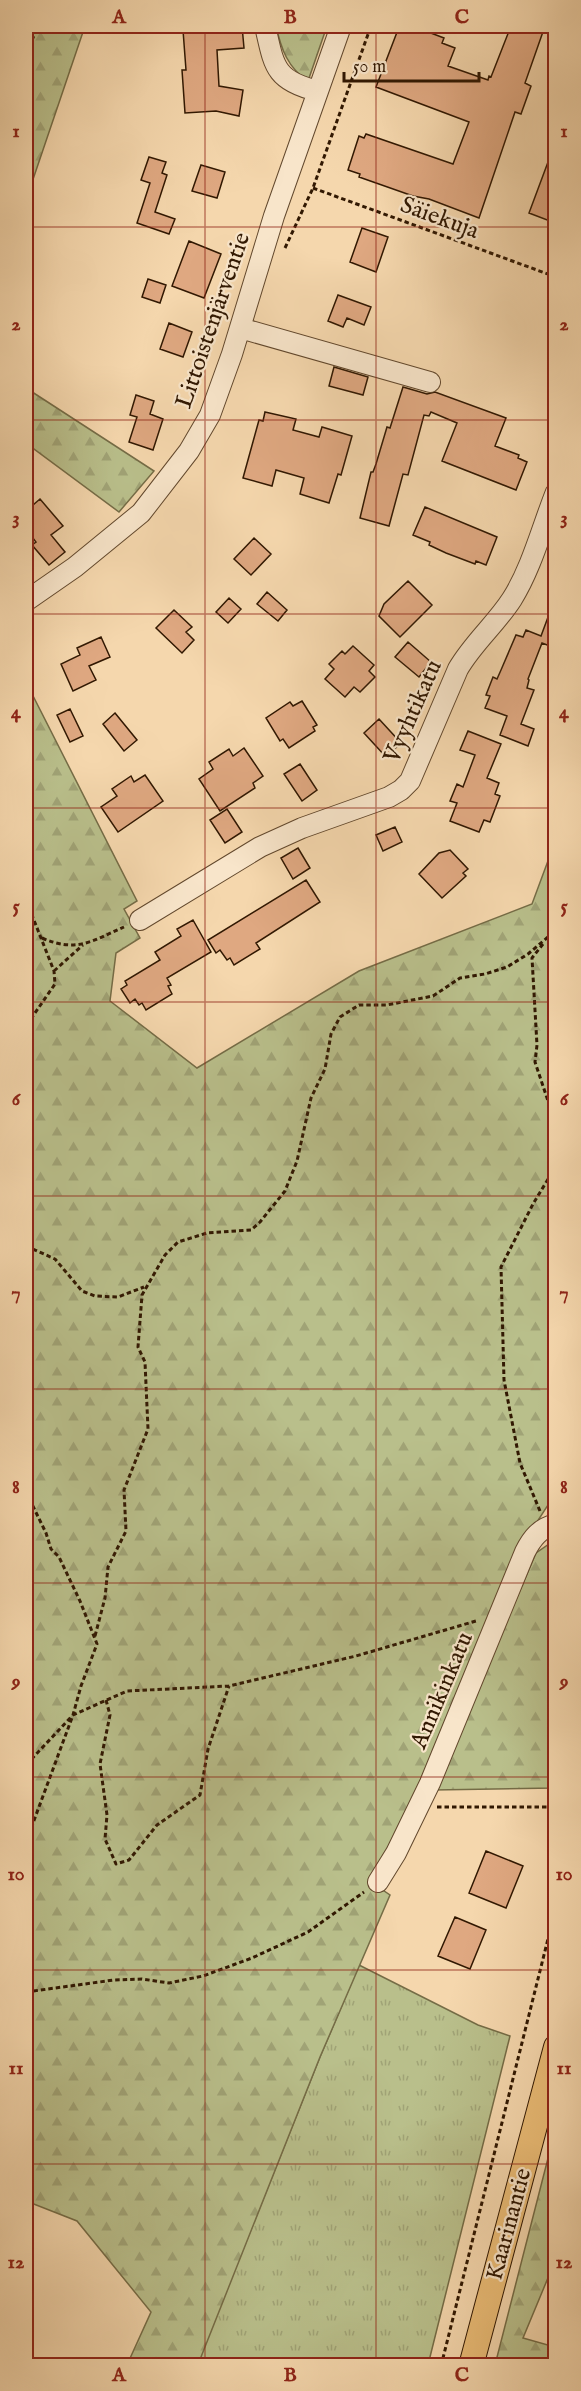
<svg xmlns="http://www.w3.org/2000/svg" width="581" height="2391" font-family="'IM FELL English',serif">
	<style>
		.grass { fill: url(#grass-tufts); stroke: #756c46; stroke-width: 1.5 }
		.forest { fill: url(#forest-firs); stroke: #756c46; stroke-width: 1.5 }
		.building { fill: #dfa881; stroke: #311802; stroke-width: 1.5 }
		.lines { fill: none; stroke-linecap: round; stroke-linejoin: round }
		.minor-casing { stroke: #62482d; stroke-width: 22 }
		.major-casing { stroke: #311802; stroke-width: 26 }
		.path { stroke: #311802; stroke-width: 3; stroke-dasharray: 4.5 3; stroke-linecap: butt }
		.minor { stroke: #f8e5ca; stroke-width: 20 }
		.major { stroke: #eabc76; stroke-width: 24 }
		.grid { fill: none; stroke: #8f2418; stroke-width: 1.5; stroke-opacity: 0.55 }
		.labels { text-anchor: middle; stroke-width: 4.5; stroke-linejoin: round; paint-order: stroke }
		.street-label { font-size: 24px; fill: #311802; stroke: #f8e5ca }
		.neatline { fill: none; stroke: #8f2418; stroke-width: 2 }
		.grid-label { font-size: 20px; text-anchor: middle; font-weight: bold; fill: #8f2418 }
	</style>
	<defs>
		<pattern id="grass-tufts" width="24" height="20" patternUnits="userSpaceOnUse" patternTransform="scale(1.5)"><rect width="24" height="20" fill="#b9bf8b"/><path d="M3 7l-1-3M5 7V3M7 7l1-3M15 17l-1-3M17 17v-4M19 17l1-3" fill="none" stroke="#a0a376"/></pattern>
		<pattern id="forest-firs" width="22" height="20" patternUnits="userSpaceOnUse" patternTransform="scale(1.5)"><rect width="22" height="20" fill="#b9bf8b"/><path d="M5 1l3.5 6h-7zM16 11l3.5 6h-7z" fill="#a0a376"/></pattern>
	</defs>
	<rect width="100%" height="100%" fill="#f5d7ad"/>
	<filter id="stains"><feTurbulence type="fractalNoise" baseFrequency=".00333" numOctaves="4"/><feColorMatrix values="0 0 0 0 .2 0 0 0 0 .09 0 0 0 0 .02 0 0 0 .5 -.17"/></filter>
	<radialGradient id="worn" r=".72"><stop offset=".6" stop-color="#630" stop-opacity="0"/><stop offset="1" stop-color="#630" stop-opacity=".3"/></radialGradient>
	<path class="grass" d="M359 1965 478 2025 510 2036 428 2365 203 2366 198 2362 320 2057Z"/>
	<path class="forest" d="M26 26H85L26 200Z
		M276 26H327L308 81C288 68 281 49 276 26Z
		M26 388 154 471 119 512 26 443Z
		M26 682 137 901 124 909 140 938 116 953 110 1001 197 1068 359 971 532 904 555 842V1488L550 1502 520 1548 418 1786 371 1882 390 1895 320 2057 199 2362 203 2365H127L151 2312 77 2221 26 2201Z
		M555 1540 554 1788 434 1790 536 1553Z
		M555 2131V2261L523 2338 555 2347V2365H495Z"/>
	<path class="building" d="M222 26H242L244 48 217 50 219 86 243 90 239 116 216 111 185 113 182 70H186L183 30 222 28Z
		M511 26H545L525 83 531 86 521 114 515 112 479 218 429 199 413 196 359 177 360 174 348 170 359 136 364 138 366 134 453 164 469 122 376 87 399 27 414 32 415 27 444 38 442 43 455 48 448 66 488 80 489 76 491 77Z
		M554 146H555V223L529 213Z
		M149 157 166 162 162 173 167 175 155 212 175 219 169 234 137 223 150 183 141 180Z
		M201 165 225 172 217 198 192 191Z
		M362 228 388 237 376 272 350 262Z
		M189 241 221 254 204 298 172 286Z
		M148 279 166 285 160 303 142 297Z
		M338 295 371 307 364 325 347 318 343 327 328 321Z
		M169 323 192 332 183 357 160 349Z
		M334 367 368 377 363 395 329 386Z
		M403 387 427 394 435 392 506 418 495 446 519 455 518 458 527 462 516 490 442 461 457 423 431 412 429 416 424 415 408 475 403 474 389 526 360 518 371 472H373L376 464 387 427 390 428Z
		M136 395 154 401 150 414 163 419 153 450 129 442 137 417 130 415Z
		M265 412 296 419 293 430 319 437 322 427 352 436 341 475 338 474 329 503 300 494 304 478 276 470 272 486 243 478 259 420 263 421Z
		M40 499 63 526 51 535 65 552 49 565 32 545 36 542 26 529V511Z
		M425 507 497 537 486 565 476 561 475 564 446 553 429 545 430 542 413 535Z
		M254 538 271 554 251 575 234 559Z
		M408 581 432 605 400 637 379 616 384 604Z
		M267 592 287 610 278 621 257 604Z
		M229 598 241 609 228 623 216 612Z
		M554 601 555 648 542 643 528 679 529 680 527 688 534 690 521 724 534 729 528 746 500 735 507 716 485 708 490 696 486 695 493 677 497 679 501 670 516 635 523 637 526 630 541 636Z
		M174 610 192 627 186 632 194 640 182 653 156 628Z
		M101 637 110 657 89 666 96 680 73 691 61 664 80 655 77 648Z
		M408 642 431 662 419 677 395 657Z
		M353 646 374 665 369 671 375 677 360 692 354 687 345 697 325 679 334 669 329 664 342 651 345 654Z
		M302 701 317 725 313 727 315 731 289 748 283 739 280 741 266 718 290 702 293 706Z
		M70 709 83 736 70 742 57 715Z
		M115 713 137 740 124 751 103 724Z
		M379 719 401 743 386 757 364 733Z
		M468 731 501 744 487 778 499 783 495 794 500 796 490 822 484 820 479 832 450 821 457 803 450 801 457 784 463 787 475 755 460 750Z
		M244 748 263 776 253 783 255 788 220 811 199 779 213 769 209 762 229 749 233 756Z
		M300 764 317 790 302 801 284 774Z
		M145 775 163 801 118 832 101 807 117 796 112 789 131 776 134 782Z
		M227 809 242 832 225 843 210 820Z
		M395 827 402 842 383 851 376 835Z
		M298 848 310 868 293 879 281 858Z
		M450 850 468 869 463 873 466 876 442 898 419 874 439 853Z
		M306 880 320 902 256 943 260 949 234 965 230 958 227 960 220 950 216 953 208 940Z
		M193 920 211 952 167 978 171 985 168 986 172 994 146 1010 142 1003 139 1005 135 999 130 1003 121 989 127 985 125 981 160 960 155 952 181 936 177 929Z
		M486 1851 523 1866 506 1908 469 1893Z
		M455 1917 486 1930 470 1969 438 1956Z"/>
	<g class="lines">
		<defs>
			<path id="minor" d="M265 26C274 65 274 81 318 91
				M240 328 430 382
				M26 601 75 567 141 513 189 451 210 415 232 354 274 216 341 26
				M140 920 260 847 302 828 389 797 401 790 410 781 458 669C473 643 496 624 512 599 532 567 542 527 556 492
				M378 1882 396 1853 430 1783 525 1552C532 1538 540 1528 556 1524"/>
			<path id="major" d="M471 2366 556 2047"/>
		</defs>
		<use href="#minor" class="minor-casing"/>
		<use href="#major" class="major-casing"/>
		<path class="path" d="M26 54 38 26
			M313 188 556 277
			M285 248 313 188 371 26
			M26 900 54 971 55 984 26 1026
			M549 936 556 929
			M42 938C77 953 92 941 124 927
			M543 944 532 958 537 1045 535 1062 553 1116 556 1135
			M54 971 83 945
			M26 1246 55 1259 82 1291 95 1296 118 1297 144 1287
			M26 1492 46 1533 51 1549 59 1557 80 1601 97 1644 81 1686 73 1715 26 1765
			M540 1511 520 1463 504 1380 501 1267 533 1204 556 1166
			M95 1636 105 1598 108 1567 126 1531 124 1490 148 1429 145 1362 138 1347 142 1295 165 1255 178 1242 207 1233 251 1230 260 1222 285 1191 297 1161 311 1098 325 1069 331 1034 340 1017 359 1005H387L433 996 460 978 485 974 507 967 528 954 548 937
			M106 1700 110 1715 100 1764 107 1815 105 1839 116 1864 129 1860 157 1825 200 1795 208 1749 229 1686
			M437 1807H556
			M26 1842 73 1715 127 1691 229 1686 356 1656 476 1621
			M26 1992 114 1980 142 1979 169 1983 203 1976 252 1958 308 1932 364 1892
			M441 2366 556 1907"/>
		<use href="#minor" class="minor"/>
		<use href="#major" class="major"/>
	</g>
	<path class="grid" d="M205 26V2366M376 26V2366M26 227H556M26 420H556M26 614H556M26 808H556M26 1002H556M26 1196H556M26 1389H556M26 1583H556M26 1777H556M26 1970H556M26 2164H556"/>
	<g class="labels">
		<g class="street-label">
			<text transform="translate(440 217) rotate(20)" y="8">Säiekuja</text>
			<text transform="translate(212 320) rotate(-71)" y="8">Littoistenjärventie</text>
			<text transform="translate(412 711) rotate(-66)" y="8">Vyyhtikatu</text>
			<text transform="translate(441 1690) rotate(-67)" y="8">Annikinkatu</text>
			<text transform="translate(508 2224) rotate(-75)" y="8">Kaarinantie</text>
		</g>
	</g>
	<rect width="581" height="2391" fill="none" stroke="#f5d7ad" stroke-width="66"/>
	<path d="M344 72v9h135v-9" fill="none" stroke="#311802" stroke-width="3"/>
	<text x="353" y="72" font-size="18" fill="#311802" stroke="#f8e5ca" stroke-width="4.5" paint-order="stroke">50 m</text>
	<rect x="33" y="33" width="515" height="2325" class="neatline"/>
	<g class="grid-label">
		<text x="119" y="23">A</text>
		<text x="290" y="23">B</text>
		<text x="462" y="23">C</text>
		<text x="16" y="137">1</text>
		<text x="564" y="137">1</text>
		<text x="16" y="330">2</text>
		<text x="564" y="330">2</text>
		<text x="16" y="524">3</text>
		<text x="564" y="524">3</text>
		<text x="16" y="718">4</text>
		<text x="564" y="718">4</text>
		<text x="16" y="912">5</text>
		<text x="564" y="912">5</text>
		<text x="16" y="1105">6</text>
		<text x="564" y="1105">6</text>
		<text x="16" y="1299">7</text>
		<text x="564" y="1299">7</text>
		<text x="16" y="1493">8</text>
		<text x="564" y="1493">8</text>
		<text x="16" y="1687">9</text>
		<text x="564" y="1687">9</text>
		<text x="16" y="1880">10</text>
		<text x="564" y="1880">10</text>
		<text x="16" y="2074">11</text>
		<text x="564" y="2074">11</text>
		<text x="16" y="2268">12</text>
		<text x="564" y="2268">12</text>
		<text x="119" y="2381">A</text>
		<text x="290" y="2381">B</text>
		<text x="462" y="2381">C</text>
	</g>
	<rect width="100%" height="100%" filter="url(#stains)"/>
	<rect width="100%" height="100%" fill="url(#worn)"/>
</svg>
